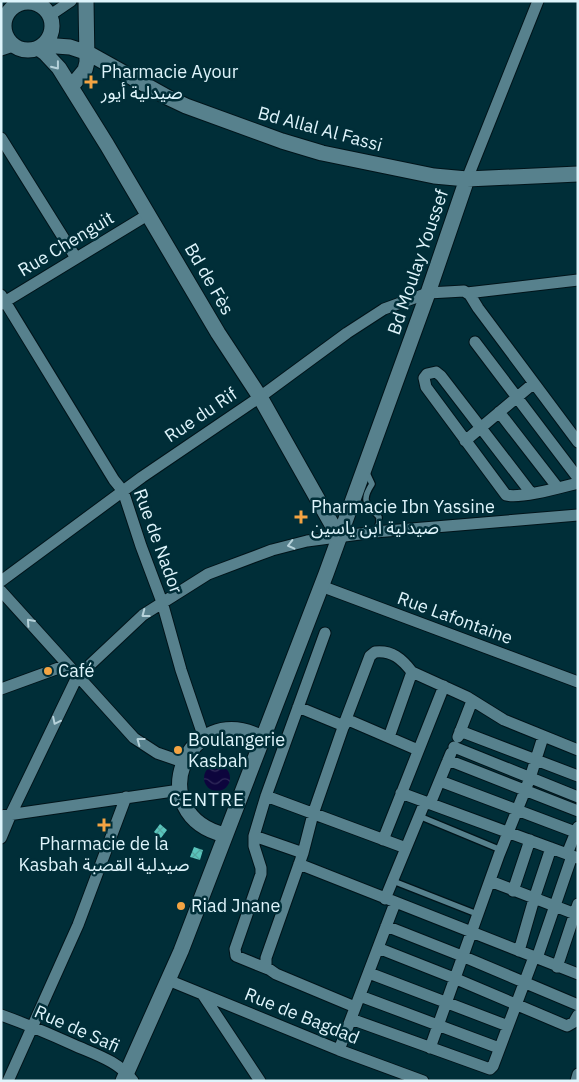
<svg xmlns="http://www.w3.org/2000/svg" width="579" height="1082" font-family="'IBM Plex Sans','Noto Sans Arabic',sans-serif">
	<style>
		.water { fill: url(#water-waves) }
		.building { fill: url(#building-cross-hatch) }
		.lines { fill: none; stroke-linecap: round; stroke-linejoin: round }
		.service-casing { stroke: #01141a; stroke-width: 8 }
		.minor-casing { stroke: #01141a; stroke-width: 13 }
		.tertiary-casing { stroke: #01141a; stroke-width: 17 }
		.service { stroke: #57818d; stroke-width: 5.5 }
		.minor { stroke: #57818d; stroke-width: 11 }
		.tertiary { stroke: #57818d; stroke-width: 15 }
		.oneway { stroke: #b6d2da }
		.poi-dot { fill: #f4a443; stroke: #002e38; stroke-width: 2 }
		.labels { text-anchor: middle; stroke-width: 5; stroke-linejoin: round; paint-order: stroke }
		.poi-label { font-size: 18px; fill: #def4fb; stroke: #002e38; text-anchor: start }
		.street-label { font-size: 18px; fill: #def4fb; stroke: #002e38 }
		.neighbourhood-label { font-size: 19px; letter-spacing: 1px; fill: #def4fb; stroke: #002e38 }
	</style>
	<defs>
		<pattern id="water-waves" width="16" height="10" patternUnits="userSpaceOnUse" patternTransform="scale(1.25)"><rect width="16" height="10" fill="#0d053d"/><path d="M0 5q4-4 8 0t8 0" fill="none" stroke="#302a5a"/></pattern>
		<pattern id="building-cross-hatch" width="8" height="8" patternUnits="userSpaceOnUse" patternTransform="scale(1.25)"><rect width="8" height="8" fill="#5ac5bc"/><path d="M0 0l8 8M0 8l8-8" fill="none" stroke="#54a6a0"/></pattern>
	</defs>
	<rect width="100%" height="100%" fill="#002e38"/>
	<path class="water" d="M204 778a13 13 0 1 1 26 0a13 13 0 1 1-26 0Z"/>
	<path class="building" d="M160 824 167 830 161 838 154 832Z
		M194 847 203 850 200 860 190 857Z"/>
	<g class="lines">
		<defs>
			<path id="service" d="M366 471 372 484C361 501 366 503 379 517V523L375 532
				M419 816 501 850
				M393 881 477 914"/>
			<path id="minor" d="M49 16 71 1
				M1 33 4 29
				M1 50 13 46
				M1 138 76 258
				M467 179 538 1
				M467 293 578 280
				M1 295 114 480 123 491 141 546 162 602 181 670 204 738
				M1 304 149 214
				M475 342 578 478
				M499 412 558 488
				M465 441 534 383
				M531 493 441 376 436 372 427 374 424 378 426 387 506 495C520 499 562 487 578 483
				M1 581 142 477 260 397 347 333 384 309 428 293 464 291 470 295 478 308 578 442
				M321 586 578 682
				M1 591 134 738 157 753 183 762
				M1 689 67 665
				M298 707 344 726
				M346 719 418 750
				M460 731 578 776
				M389 737 412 672 467 697 504 720 578 750
				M458 737 472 701
				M454 747 578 797
				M448 760 578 811
				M440 781 578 833
				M401 793 578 858
				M266 796 406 848
				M430 804 451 753
				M1 816 180 790
				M254 836 303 853
				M1 838 11 814 77 677 143 615 208 574 272 550 307 541 375 532 578 515
				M383 840 444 686
				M567 854 578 827
				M299 864 578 974
				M490 881 578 915
				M513 891 530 840
				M385 899 425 802
				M386 926 462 956 578 1005
				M378 948 454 978 567 1026 574 1022 578 1015
				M519 951 534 899 551 848
				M537 958 572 856
				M557 967 578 904
				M268 969 236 956 235 949 261 874V868L254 846V836L266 796 325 633
				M369 973 508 1026
				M168 980 339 1050 423 1081
				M203 995 260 1081
				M360 996 499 1048
				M355 1007 276 974 266 967V958L303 853 313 814 346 719 370 656 375 652C392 650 402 659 412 672
				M1 1015C26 1024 50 1034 74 1045 94 1054 119 1061 133 1081
				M351 1019 490 1069 493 1066 534 957
				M430 1048 499 855 530 778 543 737
				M339 1050 395 903
				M8 1081 78 925 126 797
				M576 1081 578 1074"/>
			<path id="tertiary" d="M4 26a24 24 0 1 1 48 0a24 24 0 1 1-48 0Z
				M43 45 70 47 88 53 167 97 186 106 282 141 322 153 434 176 467 179 578 174
				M38 48 45 53 59 68 107 145 218 333 260 397 339 537
				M71 87 85 70 87 62 86 1
				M225 835C141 815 186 698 262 738
				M123 1081 181 951 326 574 428 293 467 179"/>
		</defs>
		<use href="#service" class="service-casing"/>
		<use href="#minor" class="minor-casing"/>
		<use href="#tertiary" class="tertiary-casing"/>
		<use href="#service" class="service"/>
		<use href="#minor" class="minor"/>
		<use href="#tertiary" class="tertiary"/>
	</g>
	<defs><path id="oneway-chevron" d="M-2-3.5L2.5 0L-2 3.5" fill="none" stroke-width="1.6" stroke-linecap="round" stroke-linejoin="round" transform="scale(1.25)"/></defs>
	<g class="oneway">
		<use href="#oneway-chevron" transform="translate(56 66) rotate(52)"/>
		<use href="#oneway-chevron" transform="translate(291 545) rotate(166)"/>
		<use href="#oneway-chevron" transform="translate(145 614) rotate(143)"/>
		<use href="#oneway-chevron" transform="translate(30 622) rotate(-132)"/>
		<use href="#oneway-chevron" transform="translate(56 721) rotate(116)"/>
		<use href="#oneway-chevron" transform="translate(140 741) rotate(-143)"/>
	</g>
	<g class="poi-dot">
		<path d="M88.5 74.5h5v5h5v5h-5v5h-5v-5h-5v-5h5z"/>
		<path d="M298.5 509.5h5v5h5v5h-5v5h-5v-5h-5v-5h5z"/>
		<circle cx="48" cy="671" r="5"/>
		<circle cx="178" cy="750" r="5"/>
		<path d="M101.5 817.5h5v5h5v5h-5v5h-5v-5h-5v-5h5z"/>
		<circle cx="181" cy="906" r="5"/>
	</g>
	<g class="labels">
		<g class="poi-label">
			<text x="101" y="78">Pharmacie Ayour<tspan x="101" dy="21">صيدلية أيور</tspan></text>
			<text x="311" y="513">Pharmacie Ibn Yassine<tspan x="311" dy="21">صيدلية ابن ياسين</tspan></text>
			<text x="58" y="677">Café</text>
			<text x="188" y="746">Boulangerie<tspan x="188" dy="21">Kasbah</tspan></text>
			<text x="104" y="850" text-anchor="middle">Pharmacie de la<tspan x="104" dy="21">Kasbah صيدلية القصبة</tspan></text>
			<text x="191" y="912">Riad Jnane</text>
		</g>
		<g class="street-label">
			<text transform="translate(320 129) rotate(15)" y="6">Bd Allal Al Fassi</text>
			<text transform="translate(66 244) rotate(-31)" y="6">Rue Chenguit</text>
			<text transform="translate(418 262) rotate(-71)" y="6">Bd Moulay Youssef</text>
			<text transform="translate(209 279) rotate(60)" y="6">Bd de Fès</text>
			<text transform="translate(201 415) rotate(-34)" y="6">Rue du Rif</text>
			<text transform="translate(158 541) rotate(70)" y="6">Rue de Nador</text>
			<text transform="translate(455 618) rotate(20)" y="6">Rue Lafontaine</text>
			<text transform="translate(302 1016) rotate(22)" y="6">Rue de Bagdad</text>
			<text transform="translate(77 1029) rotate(24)" y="6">Rue de Safi</text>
		</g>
		<g class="neighbourhood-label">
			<text x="207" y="806">CENTRE</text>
		</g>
	</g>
	<rect width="579" height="1082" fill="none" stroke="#def4fb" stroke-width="5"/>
</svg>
